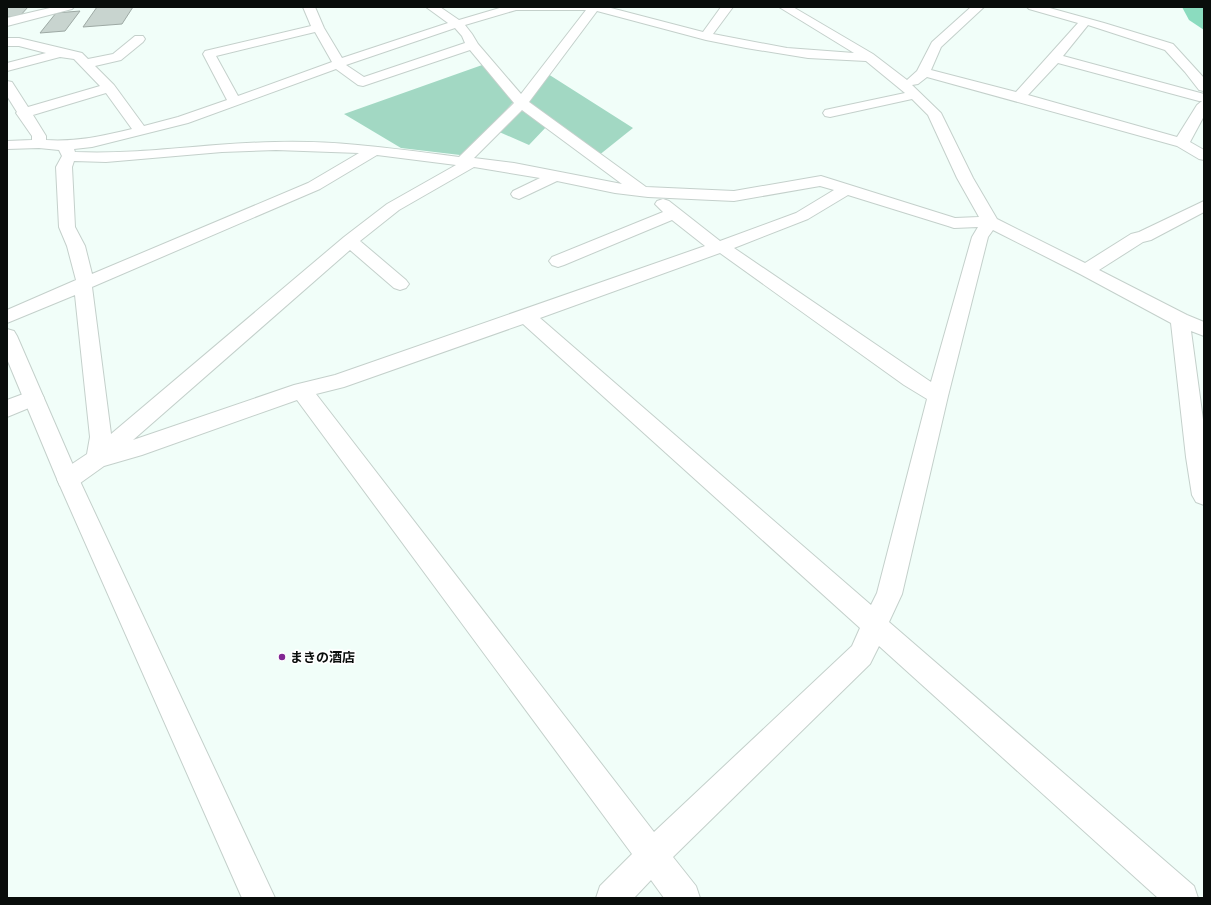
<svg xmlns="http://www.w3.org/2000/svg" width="1211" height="905" font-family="Commissioner,'Noto Sans JP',sans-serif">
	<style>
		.green { fill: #a2d8c3 }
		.forest { fill: #8bdcbf }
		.building { fill: #c8d4cf; stroke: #9da9a4 }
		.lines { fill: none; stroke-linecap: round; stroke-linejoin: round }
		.minor-casing { stroke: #c4d0cb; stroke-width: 2 }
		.tertiary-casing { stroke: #c4d0cb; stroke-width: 2 }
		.minor { fill: #fff; fill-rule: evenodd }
		.tertiary { fill: #fff; fill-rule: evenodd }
		.poi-dot { fill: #802693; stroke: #fff; stroke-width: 1.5 }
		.labels { text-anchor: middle; stroke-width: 3.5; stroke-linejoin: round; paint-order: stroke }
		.near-poi-label { font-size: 13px; font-weight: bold; fill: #090d0b; stroke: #fff; text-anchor: start }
	</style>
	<rect width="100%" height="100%" fill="#f1fef9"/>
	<path class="green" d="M485 64 514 101 469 151 460 155 401 148 344 114Z
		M548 74 633 128 598 156 525 101Z
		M522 106 548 125 529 145 497 131Z"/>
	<path class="forest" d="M1182 7H1204V30L1189 20Z"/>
	<path class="building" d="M7 7H28L20 16 7 17Z
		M97 7H133L122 24 83 27Z
		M80 11 65 31 40 33 56 13Z"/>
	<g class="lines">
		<defs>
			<path id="minor" d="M54 7H74L72 9 7 26V18Z
				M303 7H315L324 28 342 58 448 23 426 7H440L459 20 503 7H607L703 32 721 7H733L713 34 787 48 854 53 779 7H793L873 54 907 80 917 71 932 42 971 7H984L941 47 931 70 1016 92 1078 23 1029 9 1027 7H1046L1104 23 1173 44 1204 78V91L1199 90 1185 72 1165 50 1088 25 1063 56 1204 94V116L1190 142 1204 150V160L1199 159 1177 146 927 77 918 84 912 85 941 113 973 178 997 219 1085 263 1131 234 1139 232 1204 201V212L1151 240 1143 242 1099 270 1187 315 1204 322V336L1191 331 1204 427V505L1196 502 1192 495 1186 457 1171 323 1080 274 993 230 988 237 948 396 902 594 889 622 1194 886 1198 898H1158L879 646 870 664 673 857 696 886 700 898H664L651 880 634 898H596L600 886 632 854 297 400 142 455 104 466 76 486 68 488 60 486 57 479 60 472 87 454 90 437 75 295 7 323V310L76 280 67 246 59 227 56 167 62 156 59 150 39 148 7 149V141L32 140V136L16 113 17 112 7 96V81L12 82 28 107 100 86 74 59 60 57 7 71V63L46 53 19 46H7V38H19L82 53 88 59 113 54 135 36H143L145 39 143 42 121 60 95 66 114 85 144 126 178 117 227 100 203 54 205 51 311 26ZM516 10H586L521 94 478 44 472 34 465 25ZM597 11 706 40 746 48 808 58 866 61 905 93 825 110 823 113 825 116 830 117 912 99 928 115 957 178 979 217 955 218 821 176 734 191 646 187 529 102ZM455 28 462 36 465 43 364 77 346 65ZM315 32 332 62 238 96 216 56ZM470 50 514 103 459 157C397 149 337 140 275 142 208 143 141 155 75 152L74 149 92 147 188 123 336 69 358 85 363 86ZM1058 63 1199 101H1202L1197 105 1177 137 1028 95ZM106 93 132 129C103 136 76 142 46 140V136L33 115ZM522 110 622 184 514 163 474 158ZM276 150 359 153 308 183 92 274 85 246 75 227 72 167 74 161 106 162 222 152ZM377 155 456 165 387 204 344 237 111 434 92 287 320 189ZM474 167 540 178 513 191 511 194 513 197 519 199 557 181 615 193 648 197 734 201 820 186 834 190 796 213 720 241 669 201 663 199 657 201 655 204 663 212 552 257 549 261 552 265 558 267 564 265 672 220 705 246 335 375 294 385 133 440 350 250 394 288 400 290 406 288 409 284 406 280 360 241 399 210ZM848 195 948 226 954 228 978 227 972 237 931 382 734 248 808 219ZM720 253 904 385 927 399 877 593 871 605 540 318ZM523 324 860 628 852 646 654 832 316 394 344 387Z
				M34 390 41 393 44 398 41 403 7 417V400Z"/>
			<path id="tertiary" d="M7 329 14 331 17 336 79 479 275 898H242L57 479 7 359Z"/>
		</defs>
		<use href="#minor" class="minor-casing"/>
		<use href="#tertiary" class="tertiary-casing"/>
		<use href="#minor" class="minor"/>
		<use href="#tertiary" class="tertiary"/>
	</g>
	<circle class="poi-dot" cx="282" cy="657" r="4"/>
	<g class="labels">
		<g class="near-poi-label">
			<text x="290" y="662">まきの酒店</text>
		</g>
	</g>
	<rect width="1211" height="905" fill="none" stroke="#090d0b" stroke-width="16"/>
</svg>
